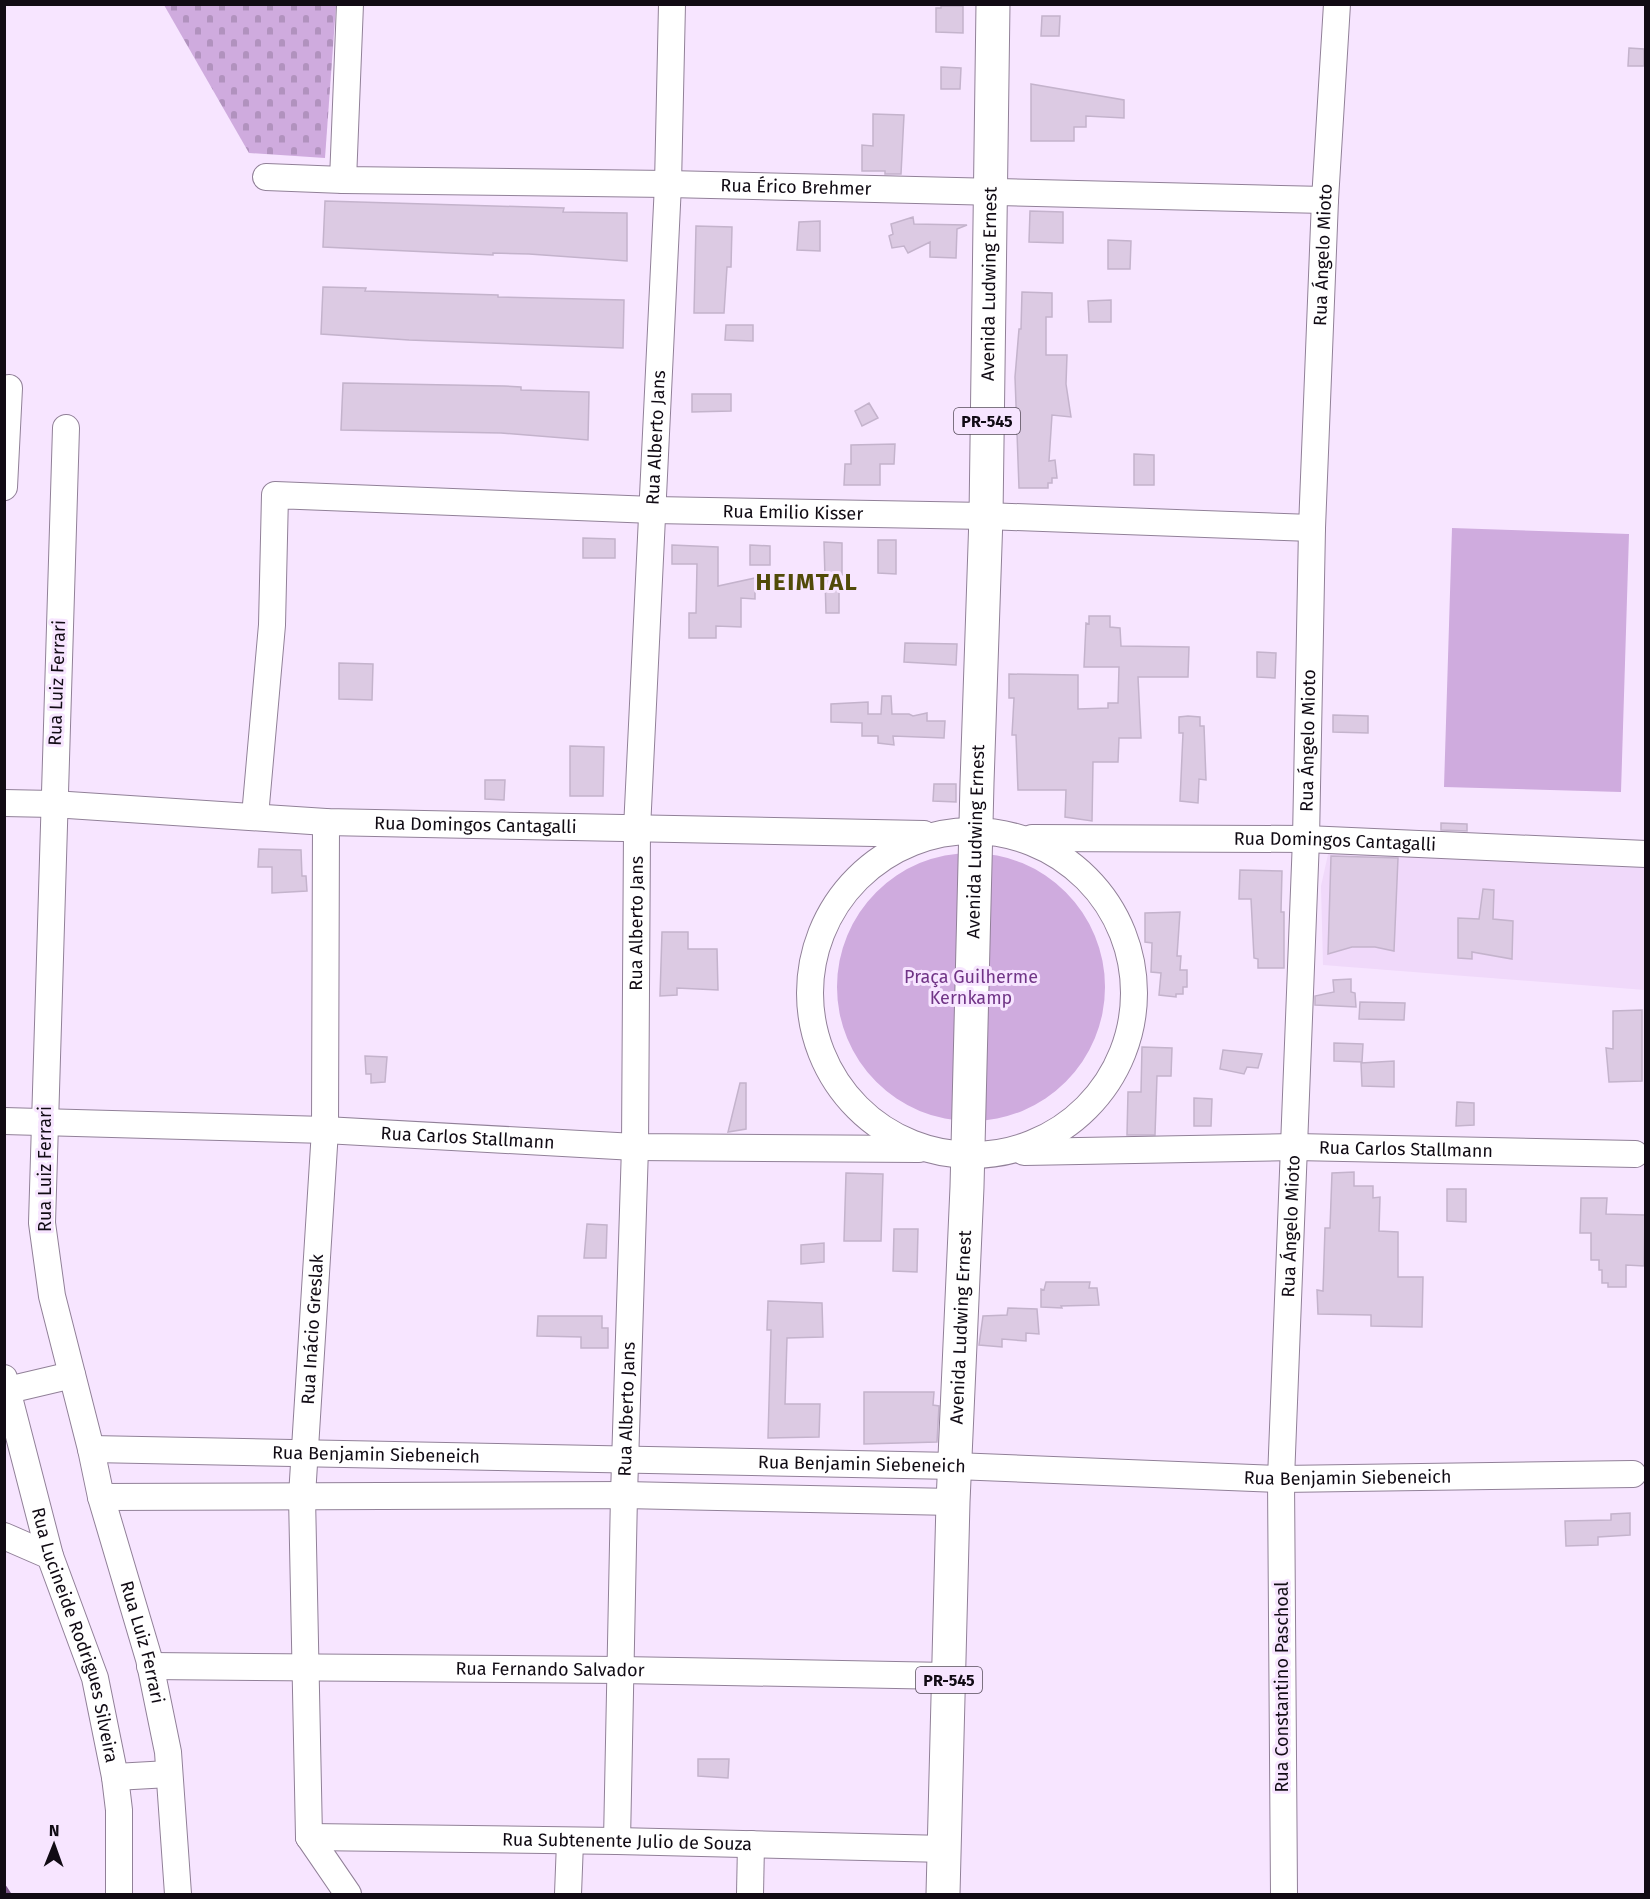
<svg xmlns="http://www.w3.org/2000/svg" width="1650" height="1899" font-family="'Fira Sans',sans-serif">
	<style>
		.built { fill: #f0d9fa }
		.cemetery { fill: url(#cemetery-stones) }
		.park { fill: #cfabde }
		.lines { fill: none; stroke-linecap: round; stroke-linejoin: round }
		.stream { stroke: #7e5a8c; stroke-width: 6 }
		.building { fill: #dccae3; stroke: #c4b3cc; stroke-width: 1.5 }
		.minor-casing { stroke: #918098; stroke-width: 28 }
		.highway-casing { stroke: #918098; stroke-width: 35 }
		.minor { stroke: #fff; stroke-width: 26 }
		.highway { stroke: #fff; stroke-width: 33 }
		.labels { text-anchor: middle; stroke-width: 6; stroke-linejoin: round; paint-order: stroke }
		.shield { fill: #f7e5ff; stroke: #564c5a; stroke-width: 1.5 }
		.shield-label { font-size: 16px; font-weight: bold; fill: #110b14 }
		.street-label { font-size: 18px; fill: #110b14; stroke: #f7e5ff }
		.park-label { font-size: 18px; fill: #703486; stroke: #f7e5ff }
		.district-label { font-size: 24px; font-weight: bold; letter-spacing: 1.5px; fill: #514a08; stroke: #f7e5ff }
	</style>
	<defs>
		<pattern id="cemetery-stones" width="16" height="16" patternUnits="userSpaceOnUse" patternTransform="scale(1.5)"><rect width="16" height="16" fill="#cfabde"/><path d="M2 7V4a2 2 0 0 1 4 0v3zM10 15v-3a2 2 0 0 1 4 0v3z" fill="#b192be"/></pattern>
	</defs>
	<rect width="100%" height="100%" fill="#f7e5ff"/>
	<path class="built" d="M1329 850 1645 867V990L1323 965 1321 886Z"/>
	<path class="cemetery" d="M164 5H336L325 158 249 153Z"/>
	<path class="park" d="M1452 528 1629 534 1621 792 1444 787Z
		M837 987a134 134 0 1 1 268 0a134 134 0 1 1-268 0Z"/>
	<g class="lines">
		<path class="stream" d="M4 1888 8 1894"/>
	</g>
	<path class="building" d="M941 6H963V33L936 32V8H941Z
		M1042 16H1060L1059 36H1041Z
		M1629 48 1644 49V66H1628Z
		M941 67 961 68 960 89H941Z
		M1031 84 1124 100V118L1086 116V127H1074V141H1031Z
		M873 114 904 115 901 174H885V171H862V145L873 146Z
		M325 201 564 208 563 212 627 213V261L529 254 493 253V255L323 247Z
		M1030 211 1063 212V243L1029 242Z
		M913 217 914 224 967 225 957 229 956 258 930 257V242L908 253 904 246 892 248 889 236 893 234 891 224Z
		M820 221V251L797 250 799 222Z
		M696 226 732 227 731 267H727L724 313H694Z
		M1108 240 1131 241 1130 269H1108Z
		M323 287 366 288 365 291 498 295V297L624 300 623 348 409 340 321 334Z
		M1022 292 1052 293V317H1046V355H1067L1066 384 1071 417 1052 415 1049 461 1055 460 1057 478H1052V483H1048V488H1019L1015 377 1019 329H1021Z
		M1111 300V322H1089L1088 301Z
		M726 325H753V341L725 340Z
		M343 383 504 386 521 387V390L589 392 588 440 501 433 341 430Z
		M692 394H731V411L692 412Z
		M869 403 878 418 862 426 855 411Z
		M895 444 894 464H880V485H844L845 464H851V445Z
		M1134 454 1154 455V485H1134Z
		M583 538 615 539V558H583Z
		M878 540H896V574L878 573Z
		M824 542 842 543V575L839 576V613H826Z
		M672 545 718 547V586L755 578V599L741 598V627L716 626V638H689V613H696L697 564H672Z
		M750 545 770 546V565H750Z
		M1089 616H1110V627L1120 628 1121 646 1189 647 1188 677H1138L1141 738H1119L1118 762H1093L1092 821 1065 817 1066 790H1018L1016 735H1012L1014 698H1009V674L1078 675V709L1108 708V703H1118L1119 667H1084L1086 623 1089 624Z
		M905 643 957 644 956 665 904 662Z
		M1257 652 1276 653 1275 678 1257 677Z
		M339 663 373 664 372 700 339 699Z
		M882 696H891L892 714H909L913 716 927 713V721H945L944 738 893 736 894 745 878 743V736H862V723L831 722V704L868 702V714H881Z
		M1333 715 1368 716V733L1333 732Z
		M1188 716 1200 717V726H1204L1206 780 1199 779 1198 803 1180 801 1183 733H1179V717Z
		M570 746 604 747 603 796H570Z
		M485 780H505L504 800 485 799Z
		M934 784H956V802L933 801Z
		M1441 823 1467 824V831L1441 830Z
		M259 849 301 850 302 876H306L307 891 272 893V867H258Z
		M1331 856 1398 858 1394 951 1375 947H1352L1328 954Z
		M1240 870 1282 871 1281 912H1284V968H1258V959L1254 958 1251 899H1239Z
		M1483 889 1494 890 1493 919 1513 921 1512 959 1472 952V959L1458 958V918L1479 919Z
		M1180 912 1177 956H1181L1180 970H1187V987H1183V994H1176V997L1159 995 1161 973 1151 972 1152 943 1145 942V913Z
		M662 932H688V949H717L718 990 677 988V995L660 996Z
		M1351 979V992L1355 993 1356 1007 1315 1005V996L1334 992 1333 980Z
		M1360 1002 1405 1003 1404 1020 1359 1019Z
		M1642 1010V1081L1609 1082 1606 1048 1613 1049V1011Z
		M1334 1043 1363 1044 1362 1062 1334 1061Z
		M1142 1047 1172 1048 1171 1076H1157L1155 1135H1127L1128 1092H1141Z
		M1223 1050 1262 1054 1258 1068 1247 1067 1244 1074 1220 1069Z
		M365 1056 387 1057 385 1082 371 1083V1074H366Z
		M1394 1061V1087L1362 1086 1361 1063Z
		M740 1083H746V1129L728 1132Z
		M1194 1098 1212 1099 1211 1126H1194Z
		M1457 1102 1474 1103V1125L1456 1126Z
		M1354 1172V1186H1373V1198L1380 1197 1379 1231 1398 1232V1277H1423L1422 1327 1371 1326V1315L1318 1314 1317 1290 1323 1291 1325 1228H1330L1332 1173Z
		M846 1173 883 1174 881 1241H844Z
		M1447 1189H1466V1222L1447 1221Z
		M1581 1198H1607L1606 1214 1645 1215 1644 1266 1626 1265V1287H1608V1283H1602V1270H1599V1260H1591V1233H1580Z
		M587 1224 607 1225 606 1258H584Z
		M894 1229H918L917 1272 893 1271Z
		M824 1243V1262L801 1264V1245Z
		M1046 1282H1090L1089 1288H1097L1099 1305 1061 1306 1062 1308 1041 1307V1289L1044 1290Z
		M768 1301 822 1303 823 1337 787 1338 785 1404H820L819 1437 768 1438 771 1330H767Z
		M1008 1308 1037 1309 1039 1334 1026 1333V1341L1002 1339V1347L979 1345 983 1316 1007 1315Z
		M538 1316H602V1328H608V1348H581V1337L537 1336Z
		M864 1392H934L933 1405 939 1406 937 1442 864 1444Z
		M1630 1513V1535L1598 1537V1545L1566 1546 1565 1521 1611 1520V1514Z
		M698 1759H729L728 1778 698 1776Z"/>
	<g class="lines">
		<defs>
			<g id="minor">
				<path id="s1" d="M266 177 343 180 668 184 1325 200"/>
				<path d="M343 180 350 4"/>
				<path id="s2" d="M66 428 42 1223 52 1296 91 1449 101 1497 149 1659 168 1752 178 1894"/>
				<path d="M4 487 9 388"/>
				<path id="s3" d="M4 803 53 804 326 822 924 834"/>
				<path id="s4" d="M255 816 272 625 275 495 653 510 986 516 1312 528"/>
				<circle cx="972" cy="993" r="162"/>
				<path id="s5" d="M1032 838 1306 839 1646 854"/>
				<path id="s6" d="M4 1121 325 1130 635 1147 919 1149"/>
				<path id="s7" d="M1024 1152 1295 1147 1635 1154"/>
				<path id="s8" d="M4 1378 50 1556 95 1678 115 1777 119 1810V1894"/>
				<path d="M4 1391 72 1375"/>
				<path id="s9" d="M91 1449 955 1466 1281 1479 1633 1474"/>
				<path d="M101 1497 624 1495 953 1502"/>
				<path d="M4 1536 50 1556"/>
				<path id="s10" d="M150 1666 620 1670 949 1676"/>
				<path d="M115 1777 169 1774"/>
				<path id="s11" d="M309 1837 302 1496 325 1130 326 822"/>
				<path id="s12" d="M309 1837 617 1841 945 1849"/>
				<path d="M309 1837 348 1894"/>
				<path id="s13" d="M617 1841 624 1495 635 1147 637 829 668 184 672 4"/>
				<path d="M568 1894 570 1842"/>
				<path d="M750 1894 751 1844"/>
				<path id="s14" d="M1284 1894 1281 1479 1306 839 1312 528 1325 200 1337 4"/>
			</g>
			<g id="highway">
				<path id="s15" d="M943 1894 953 1502 967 1187 977 783 986 516 993 4"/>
			</g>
		</defs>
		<use href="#minor" class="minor-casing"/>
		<use href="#highway" class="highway-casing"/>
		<use href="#minor" class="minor"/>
		<use href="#highway" class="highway"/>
	</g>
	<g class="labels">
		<g class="shield">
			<rect x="954" y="408" width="66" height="26" rx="4.5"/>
			<rect x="916" y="1667" width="66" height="26" rx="4.5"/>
		</g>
		<g class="shield-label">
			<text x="987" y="427">PR-545</text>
			<text x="949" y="1686">PR-545</text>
		</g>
		<g class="street-label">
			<text dy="6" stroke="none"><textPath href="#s1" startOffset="530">Rua Érico Brehmer</textPath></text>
			<text dy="6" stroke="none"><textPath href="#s14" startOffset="1640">Rua Ángelo Mioto</textPath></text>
			<text dy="6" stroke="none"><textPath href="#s15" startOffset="1611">Avenida Ludwing Ernest</textPath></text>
			<text dy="6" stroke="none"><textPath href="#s13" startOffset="1404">Rua Alberto Jans</textPath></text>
			<text dy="6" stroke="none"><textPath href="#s4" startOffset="840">Rua Emilio Kisser</textPath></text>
			<text transform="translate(57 683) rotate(-88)" y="6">Rua Luiz Ferrari</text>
			<text dy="6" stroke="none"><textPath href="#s14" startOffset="1154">Rua Ángelo Mioto</textPath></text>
			<text dy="6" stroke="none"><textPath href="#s3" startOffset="472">Rua Domingos Cantagalli</textPath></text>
			<text dy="6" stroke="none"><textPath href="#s15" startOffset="1053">Avenida Ludwing Ernest</textPath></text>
			<text dy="6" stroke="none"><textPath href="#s5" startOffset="303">Rua Domingos Cantagalli</textPath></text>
			<text dy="6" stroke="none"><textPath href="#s13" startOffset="918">Rua Alberto Jans</textPath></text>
			<text dy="6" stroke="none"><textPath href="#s6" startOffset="464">Rua Carlos Stallmann</textPath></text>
			<text dy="6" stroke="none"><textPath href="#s7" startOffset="382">Rua Carlos Stallmann</textPath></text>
			<text transform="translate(45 1169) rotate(-90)" y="6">Rua Luiz Ferrari</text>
			<text dy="6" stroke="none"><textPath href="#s14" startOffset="668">Rua Ángelo Mioto</textPath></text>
			<text dy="6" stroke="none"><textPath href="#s15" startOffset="567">Avenida Ludwing Ernest</textPath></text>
			<text dy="6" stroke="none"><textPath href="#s11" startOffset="508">Rua Inácio Greslak</textPath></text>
			<text dy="6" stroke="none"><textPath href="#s13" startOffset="432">Rua Alberto Jans</textPath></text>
			<text dy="6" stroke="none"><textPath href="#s9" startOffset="285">Rua Benjamin Siebeneich</textPath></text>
			<text dy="6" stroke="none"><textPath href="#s9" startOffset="771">Rua Benjamin Siebeneich</textPath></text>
			<text dy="6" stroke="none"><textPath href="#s9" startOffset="1257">Rua Benjamin Siebeneich</textPath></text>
			<text dy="6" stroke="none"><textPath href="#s8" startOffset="267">Rua Lucineide Rodrigues Silveira</textPath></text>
			<text dy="6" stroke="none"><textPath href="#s2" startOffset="1227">Rua Luiz Ferrari</textPath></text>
			<text dy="6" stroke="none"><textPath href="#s10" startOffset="400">Rua Fernando Salvador</textPath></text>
			<text transform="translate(1282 1687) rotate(-90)" y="6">Rua Constantino Paschoal</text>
			<text dy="6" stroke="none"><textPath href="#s12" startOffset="318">Rua Subtenente Julio de Souza</textPath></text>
		</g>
		<g class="park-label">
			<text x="971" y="983">Praça Guilherme<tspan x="971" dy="21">Kernkamp</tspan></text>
		</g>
		<g class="district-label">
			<text x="807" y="590">HEIMTAL</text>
		</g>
	</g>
	<rect width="1650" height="1899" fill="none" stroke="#110b14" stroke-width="12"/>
	<g transform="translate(54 1845) rotate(1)" stroke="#f7e5ff" stroke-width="4.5" paint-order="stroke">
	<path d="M0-4.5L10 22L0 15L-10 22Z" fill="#110b14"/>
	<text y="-9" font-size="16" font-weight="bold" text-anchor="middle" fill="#110b14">N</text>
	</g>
</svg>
